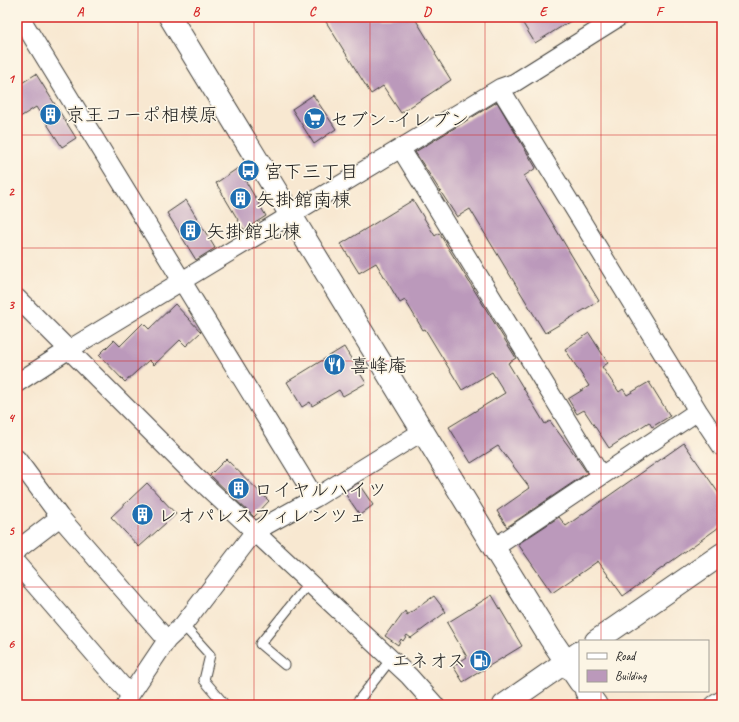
<svg xmlns="http://www.w3.org/2000/svg" width="739" height="722" font-family="Caveat,'Klee One',sans-serif">
	<style>
		.building { fill: #b9b }
		.lines { fill: none; stroke-linecap: round; stroke-linejoin: round }
		.lane-casing { stroke: #3d3b37; stroke-width: 11 }
		.street-casing { stroke: #3d3b37; stroke-width: 20 }
		.secondary-casing { stroke: #3d3b37; stroke-width: 24 }
		.lane { stroke: #fff; stroke-width: 9 }
		.street { stroke: #fff; stroke-width: 18 }
		.secondary { stroke: #fff; stroke-width: 22 }
		.grid { fill: none; stroke: #d62828; stroke-width: 1; stroke-opacity: 0.55 }
		.labels { text-anchor: middle; stroke-width: 3.5; stroke-linejoin: round; paint-order: stroke }
		.poi-label { font-size: 19px; fill: #1c1c1c; stroke: #fcf5e5; text-anchor: start }
		.neatline { fill: none; stroke: #d62828; stroke-width: 1.5 }
		.grid-label { font-size: 13px; text-anchor: middle; font-weight: bold; fill: #d62828 }
	</style>
	<rect width="100%" height="100%" fill="#fcf5e5"/>
	<filter id="ink" filterUnits="userSpaceOnUse"><feTurbulence type="fractalNoise" baseFrequency=".025" numOctaves="2"/><feDisplacementMap in="SourceGraphic" scale="8" xChannelSelector="R" yChannelSelector="G"/><feConvolveMatrix kernelMatrix="1 2 1 2 8 2 1 2 1" color-interpolation-filters="sRGB"/></filter>
	<filter id="wash" filterUnits="userSpaceOnUse"><feTurbulence type="fractalNoise" baseFrequency=".012" numOctaves="4" result="noise"/><feDisplacementMap in="SourceGraphic" scale="16" xChannelSelector="R" yChannelSelector="G"/><feGaussianBlur stdDeviation="0.9" result="paint"/><feColorMatrix in="noise" values="0 0 0 0 0 0 0 0 0 0 0 0 0 0 0 0 0 1.4 0 .05"/><feComposite in="paint" operator="in"/></filter>
	<g filter="url(#wash)">
		<rect width="100%" height="100%" fill="#f8e8d1"/>
		<g id="blocks">
			<path class="building" d="M323 17H414L436 53 435 54 451 80 401 113 383 86 371 94Z
				M519 17H577L535 43Z
				M36 74 76 138 62 147 36 107 17 119V86Z
				M313 95 336 129 314 144 292 109Z
				M497 102 536 168 524 176 599 301 545 333 470 209 457 217 415 152Z
				M238 168 266 216 244 230 216 183Z
				M186 200 215 248 196 260 167 213Z
				M413 200 435 236 439 233 516 358 508 363 545 424 550 421 570 448 587 473 507 527 497 511 530 488 498 446 471 463 449 427 505 393 492 372 462 390 425 329 423 330 405 300 400 303 376 263 359 273 341 244Z
				M175 304 201 332 186 346 180 340 154 365 149 360 125 382 99 355 114 340 120 346 143 323 149 329Z
				M589 333 608 363 602 367 619 392 623 389 627 395 649 382 670 416 652 427 649 422 609 448 584 410 577 414 568 399 589 386 565 349Z
				M344 347 366 383 343 396 339 390 312 406 310 402 302 407 287 382Z
				M684 443 722 498V525L623 596 598 561 552 593 518 544 559 517 566 526Z
				M226 459 269 501 254 517 210 475Z
				M147 483 176 514 139 547 111 517Z
				M358 483 373 505 360 515 344 492Z
				M492 595 522 646 463 682 453 666 467 657 447 623Z
				M434 596 446 612 411 638 407 635 403 641 401 639 398 645 385 636 393 625 394 626 405 611 407 615Z"/>
		</g>
	</g>
	<g filter="url(#ink)">
		<use href="#blocks" fill-opacity="0" stroke="#3d3b37" stroke-width="1"/>
		<g class="lines">
			<defs>
				<path id="lane" d="M183 625 210 655 204 680 225 705
					M285 665 260 644 309 583
					M355 705 391 659"/>
				<path id="street" d="M20 17 315 498
					M500 88 698 411 722 447
					M401 149 601 476
					M17 298 195 476 409 676 435 705
					M17 383 68 350 500 88 514 83 619 17
					M17 459 60 517 167 640
					M494 548 698 411
					M17 550 60 517
					M17 564 130 695
					M126 705 130 695 167 640 183 625 254 532 315 498 423 431
					M714 705 722 700"/>
				<path id="secondary" d="M170 17 494 548 550 638 580 682
					M596 641 722 554
					M586 691 596 705
					M504 705 580 652"/>
			</defs>
			<use href="#lane" class="lane-casing"/>
			<use href="#street" class="street-casing"/>
			<use href="#secondary" class="secondary-casing"/>
			<use href="#lane" class="lane"/>
			<use href="#street" class="street"/>
			<use href="#secondary" class="secondary"/>
		</g>
	</g>
	<path class="grid" d="M138 17V705M254 17V705M370 17V705M485 17V705M601 17V641M17 135H722M17 248H722M17 361H722M17 474H722M17 587H722M601 691V705"/>
	<defs>
		<symbol id="building-disc" viewBox="-11 -11 22 22"><circle r="9.5" fill="#1f6fb2" stroke="#fcf5e5"/><path d="M-4-6H4V6H1V3H-1V6H-4ZM-2.5-4.3h1.7v1.8h-1.7ZM.8-4.3h1.7v1.8H.8ZM-2.5-1h1.7V.8h-1.7ZM.8-1h1.7V.8H.8Z" fill="#fff"/></symbol>
		<symbol id="supermarket-disc" viewBox="-11 -11 22 22"><circle r="9.5" fill="#1f6fb2" stroke="#fcf5e5"/><path d="M-6-5.5h2.5l.6 2H6L4.5 2H-2.5L-4.4-4H-6ZM-1.5 3.2a1.3 1.3 0 1 0 .1 0ZM3 3.2a1.3 1.3 0 1 0 .1 0Z" fill="#fff"/></symbol>
		<symbol id="bus-disc" viewBox="-11 -11 22 22"><circle r="9.5" fill="#1f6fb2" stroke="#fcf5e5"/><path d="M-5-6H5V4H4V6H2V4H-2V6H-4V4H-5ZM-3.5-4V0h7V-4ZM-3.5 1.2v1.5H-2V1.2ZM2 1.2v1.5H3.5V1.2Z" fill="#fff"/></symbol>
		<symbol id="restaurant-disc" viewBox="-11 -11 22 22"><circle r="9.5" fill="#1f6fb2" stroke="#fcf5e5"/><path d="M-5-6h1v4h1v-4h1v4h1v-4h1v5L-1.5 .5V6h-2V.5L-5-1ZM5-6V6H3V1.5H1.5Q1.5-4 5-6Z" fill="#fff"/></symbol>
		<symbol id="fuel-disc" viewBox="-11 -11 22 22"><circle r="9.5" fill="#1f6fb2" stroke="#fcf5e5"/><path d="M-5.5-6h7V0h2V4h1.3V-2.5L3-4.5l.8-.8L6-3V5H2.5V1h-1V6h-7ZM-4.2-4.7v3.2H.2V-4.7Z" fill="#fff"/></symbol>
	</defs>
	<g fill-rule="evenodd">
		<use href="#building-disc" x="38" y="102" width="25" height="25"/>
		<use href="#supermarket-disc" x="302" y="106" width="25" height="25"/>
		<use href="#bus-disc" x="236" y="158" width="25" height="25"/>
		<use href="#building-disc" x="228" y="186" width="25" height="25"/>
		<use href="#building-disc" x="178" y="218" width="25" height="25"/>
		<use href="#restaurant-disc" x="322" y="352" width="25" height="25"/>
		<use href="#building-disc" x="226" y="476" width="25" height="25"/>
		<use href="#building-disc" x="130" y="502" width="25" height="25"/>
		<use href="#fuel-disc" x="468" y="648" width="25" height="25"/>
	</g>
	<g class="labels">
		<g class="poi-label">
			<text x="66" y="121">京王コーポ相模原</text>
			<text x="330" y="126">セブン-イレブン</text>
			<text x="264" y="178">宮下三丁目</text>
			<text x="256" y="206">矢掛館南棟</text>
			<text x="206" y="238">矢掛館北棟</text>
			<text x="350" y="372">喜峰庵</text>
			<text x="254" y="496">ロイヤルハイツ</text>
			<text x="158" y="522">レオパレスフィレンツェ</text>
			<text x="466" y="667" text-anchor="end">エネオス</text>
		</g>
	</g>
	<rect width="739" height="722" fill="none" stroke="#fcf5e5" stroke-width="44"/>
	<rect x="579" y="640" width="130" height="52" fill="#fcf5e5" stroke="#a29e95"/>
	<rect x="587" y="653" width="20" height="6" fill="#ffffff" stroke="#a29e95"/>
	<text x="615" y="660" font-size="12" fill="#1c1c1c">Road</text>
	<rect x="587" y="670" width="20" height="12" fill="#bb99bb" stroke="#a29e95"/>
	<text x="615" y="680" font-size="12" fill="#1c1c1c">Building</text>
	<rect x="22" y="22" width="695" height="678" class="neatline"/>
	<g class="grid-label">
		<text x="80" y="16">A</text>
		<text x="196" y="16">B</text>
		<text x="312" y="16">C</text>
		<text x="427" y="16">D</text>
		<text x="543" y="16">E</text>
		<text x="659" y="16">F</text>
		<text x="11" y="83">1</text>
		<text x="11" y="196">2</text>
		<text x="11" y="309">3</text>
		<text x="11" y="422">4</text>
		<text x="11" y="535">5</text>
		<text x="11" y="648">6</text>
	</g>
</svg>
